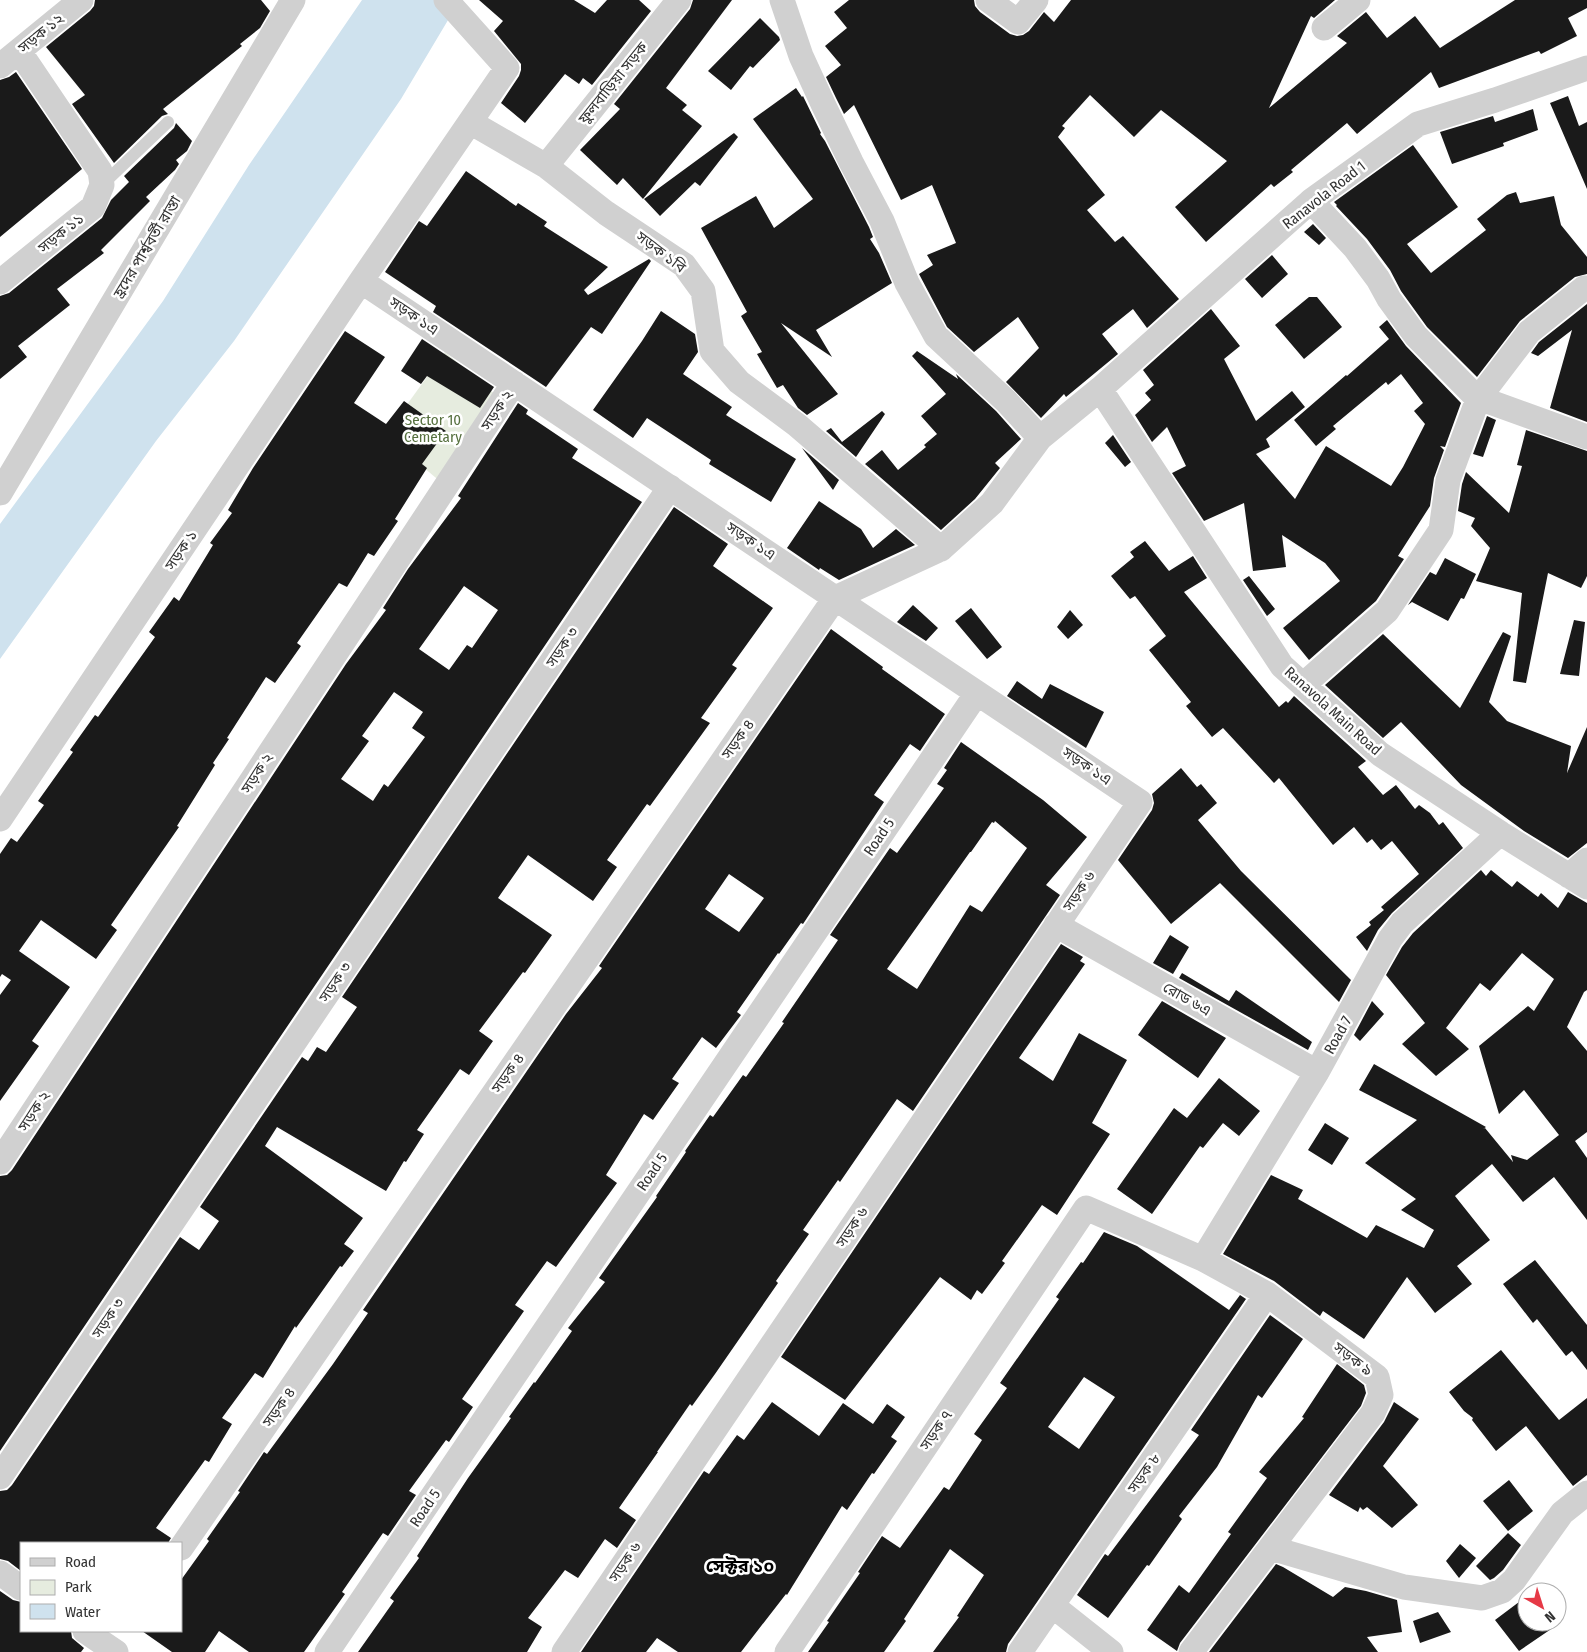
<svg xmlns="http://www.w3.org/2000/svg" width="1587" height="1652" font-family="'Fira Sans Condensed','Noto Sans Bengali',sans-serif">
	<style>
		.green { fill: #e6ecdf }
		.water { fill: #cfe2ee }
		.building { fill: #1a1a1a; fill-rule: evenodd }
		.lines { fill: none; stroke-linecap: round; stroke-linejoin: round }
		.lane { stroke: #d0d0d0; stroke-width: 12 }
		.street { stroke: #d0d0d0; stroke-width: 25 }
		.labels { text-anchor: middle; stroke-width: 5; stroke-linejoin: round; paint-order: stroke }
		.street-label { font-size: 15px; fill: #333; stroke: #fff }
		.park-label { font-size: 15px; fill: #56703f; stroke: #fff }
		.quarter-label { font-size: 18px; font-weight: bold; fill: #000; stroke: #fff }
	</style>
	<rect width="100%" height="100%" fill="#fff"/>
	<path class="green" d="M445 352 496 395 442 483 385 435Z"/>
	<path class="water" d="M362 0H460L401 99 234 341 156 441 0 659V524L163 301 249 165Z"/>
	<path class="building" d="M95 0H261L270 11 260 28 240 44 242 46 163 109 168 114 162 116 114 163 72 104 85 95 46 47 90 11 94 6Z
		M479 0H574L595 13 607 0H639L651 11 592 85 583 78 579 84 565 74 525 123 501 103 519 76 521 70V64L494 31 503 21Z
		M693 0H732L666 88 687 105 682 110 702 126 643 199 623 178 617 185 580 150 620 109 614 104 690 9Z
		M849 0H974L975 6 980 12 1010 34 1017 36 1023 35 1029 31 1044 12 1054 22 1071 0H1335L1314 18 1311 16 1269 108 1347 43 1337 36 1366 12 1387 38 1415 16 1440 48 1515 0H1587V8L1568 18 1577 36 1541 54 1539 51 1439 88 1431 72 1357 134 1347 123 1291 170 1293 172 1274 187 1271 184 1206 242 1175 207 1227 161 1161 110 1134 137 1090 95 1062 126 1065 128 1058 137 1105 195 1087 210 1115 242 1123 236 1179 299 1147 328 1133 309 1102 334 1118 354 1066 397 1064 394 1041 418 1006 382 1039 348 1018 317 974 352 947 327 919 274 933 265 927 255 956 243 932 185 901 200 854 105 844 114 836 98 826 77 841 65 825 46 847 28 834 12Z
		M760 18 779 37 780 40 753 68 750 66 731 90 708 71Z
		M16 72 82 169 0 237V80L9 77Z
		M796 88 802 97 803 96 821 133 820 134 825 141 869 227 873 237 870 239 879 253 892 283 816 330 832 357 781 323 838 394 807 415 798 408 783 385 777 388 757 354 762 352 741 316 747 312 701 228 756 196 774 228 813 199 753 119Z
		M1568 96 1579 126 1587 122V189L1550 103Z
		M1533 109 1538 130 1503 143 1504 146 1452 164 1440 132 1493 116 1495 122Z
		M176 123 192 141 187 151 176 160 179 164 175 170 146 197 150 201 101 250 104 253 57 289 70 305 18 346 27 357 0 379V296L9 293 102 218 111 200 129 182 124 176 174 128Z
		M734 133 738 137 700 186 695 182 660 216 644 199Z
		M1413 145 1458 207 1407 244 1431 273 1486 230 1477 219 1507 195 1516 192 1520 203 1554 196 1561 225 1587 257V274L1575 277 1520 321 1477 377 1427 327 1401 291 1390 270 1367 239 1336 206 1337 205 1334 202Z
		M466 171 516 206 518 203 547 222 544 226 608 267 584 290 588 295 649 259 651 261 602 334 591 327 546 387 433 312 436 306 385 272 419 221 427 226Z
		M1313 224 1326 238 1319 245 1304 232Z
		M1272 255 1288 274 1262 298 1245 279Z
		M1309 297H1317L1342 327 1304 359 1275 325Z
		M1587 304V422L1550 408 1572 330 1538 356 1531 353 1539 342Z
		M1211 309 1240 346 1224 359 1256 421 1292 391 1305 407 1266 439 1270 447 1256 454 1295 499 1326 446 1391 486 1403 467 1425 424 1414 411 1423 403 1401 374 1388 385 1386 382 1333 426 1336 429 1316 446 1294 420 1346 375 1347 376 1389 339 1379 327 1387 320 1406 346 1461 403 1445 447 1440 446 1444 450 1434 478 1430 506 1398 556 1404 559 1376 601 1309 660 1283 628 1340 581 1325 563 1282 535 1286 567 1253 571 1244 503 1204 521 1172 473 1186 466 1167 427 1152 442 1135 415 1151 400 1145 393 1154 385 1143 370Z
		M661 311 695 334 698 352 683 374 732 407 726 415 796 459 771 502 709 464 711 460 647 418 633 438 593 410 642 341Z
		M345 331 385 357 354 403 386 424 404 401 446 431 422 464 427 468 395 519 398 521 374 556 368 553 347 587 339 583 297 643 301 646 275 683 266 677 227 738 229 739 213 763 215 765 177 826 179 827 111 925 117 930 96 959 41 920 19 951 70 987 32 1041 39 1046 0 1101V995L11 980 2 974 0 977V854L11 838 17 842 44 805 38 801 73 752 70 750 95 715 98 717 155 637 149 632 174 597 179 601 213 545 210 543 232 513 228 510 253 468Z
		M422 339 494 387 480 408 427 376 421 384 401 371Z
		M917 351 958 379 956 374 996 411 1021 439 995 463 1000 468 975 499 941 530 865 464 882 450 898 470 926 447 924 445 937 434 921 416 946 394 912 356Z
		M518 403 528 410 526 414 578 449 572 458 642 502 0 1451V1176L7 1175 12 1170 346 664 386 610 383 608 408 569 461 498 458 496ZM464 586 498 610 472 648 467 645 449 670 419 649ZM394 692 423 712 412 728 425 737 388 787 384 784 373 801 341 779 369 741 362 736Z
		M882 411 885 414 856 457 826 431 831 428 842 442Z
		M1487 416 1496 420 1483 457 1473 454Z
		M1526 430 1587 451V576L1581 588 1548 573 1526 683 1513 681 1522 593 1476 581 1490 548 1471 526 1475 518 1458 511 1462 484 1466 472 1509 513 1522 466 1517 465Z
		M1113 435 1131 462 1125 467 1105 443Z
		M802 448 839 480 833 490Z
		M819 501 861 529 873 548 896 529 915 545 839 580 820 568 819 570 787 548Z
		M674 507 728 544 713 566 773 608 732 665 737 668 701 718 710 723 650 806 647 804 607 860 617 867 593 901 528 855 498 898 552 935 525 973 523 972 479 1031 493 1041 469 1075 460 1069 417 1130 424 1134 406 1162 404 1161 386 1191 277 1127 265 1146 363 1218 344 1244 354 1251 342 1267 340 1266 296 1328 295 1326 263 1378 255 1373 222 1418 232 1424 209 1462 205 1460 156 1528 171 1538 168 1543H21V1571L8 1561 0 1559V1491L7 1490 12 1485 180 1237 199 1250 219 1221 200 1207 302 1057 308 1061 317 1047 326 1052 357 1007 342 997Z
		M1145 541 1169 571 1193 556 1207 578 1184 592 1279 707 1286 701 1288 703 1294 696 1366 761 1358 767 1383 795 1396 785 1415 809 1419 805 1430 813 1439 825 1443 822 1463 848 1392 913 1378 930 1367 951 1356 937 1371 925 1369 922 1384 910 1381 907 1419 874 1392 841 1381 850 1372 839 1367 843 1354 827 1333 845 1279 778 1274 783 1223 728 1212 737 1186 706 1191 702 1149 650 1166 636 1135 596 1130 599 1111 576 1134 557 1130 552Z
		M1445 558 1476 574 1464 599 1461 598 1448 621 1412 602 1408 605 1430 572 1436 575Z
		M1249 576 1275 609 1267 616 1243 580Z
		M913 605 938 628 926 641 897 622Z
		M971 608 1002 647 987 659 955 621Z
		M1070 610 1083 625 1068 639 1057 627Z
		M1574 620 1585 622 1579 676 1560 674Z
		M831 629 883 667 882 669 945 714 920 751 910 744 874 795 884 802 803 924 801 923 779 954 778 953 737 1012 741 1015 716 1048 702 1037 672 1079 679 1083 653 1120 644 1114 606 1175 617 1183 556 1267 547 1261 515 1305 524 1311 462 1399 473 1407 449 1442 446 1440 409 1491 416 1495 388 1536 383 1533 342 1592 345 1594 304 1652H249L219 1631 205 1652H172L142 1631H181V1580L209 1541 207 1539 240 1492 238 1491 264 1452 267 1454 333 1364 368 1313 363 1310 566 1014 602 968 599 966ZM729 874 764 898 739 932 705 909Z
		M1503 632 1511 636 1489 702 1507 721 1571 746 1567 773 1587 727V843L1568 858 1524 831 1461 785 1401 722 1383 738 1325 685 1383 634 1460 708Z
		M1017 681 1042 699 1050 684 1104 712 1086 748 1007 696Z
		M961 742 1043 800 1087 837 1046 885 1060 895 913 1111 897 1099 840 1182 838 1180 803 1230 809 1234 776 1281 778 1283 715 1374 692 1406 690 1404 657 1452H658L619 1508 636 1520 617 1548 605 1539 578 1578 565 1570 528 1618 542 1627 527 1652H358L394 1601 390 1598 419 1558 417 1556 468 1478 511 1418 509 1417 534 1382 535 1383 572 1331 568 1328 605 1282 599 1278 657 1197 656 1196 686 1152 685 1151 710 1115 713 1117 743 1075 746 1077 784 1023 782 1022 838 940 830 935 890 848 897 853 944 788 937 784 947 770 944 768ZM995 821 1027 848 982 912 970 905 917 989 887 969 970 852H971L992 822 994 823Z
		M1181 768 1197 787 1201 784 1217 803 1198 820 1241 871 1351 980 1339 1002 1220 883 1171 924 1118 860 1152 810 1154 803 1152 794Z
		M1481 870 1486 876 1491 870 1512 887 1517 881 1538 897 1541 893 1558 908 1568 892 1587 903V990L1584 992 1567 1027 1587 1051V1132L1575 1141 1587 1158V1220L1554 1177 1523 1202 1492 1164 1455 1196 1490 1240 1457 1266 1472 1284 1435 1313 1407 1277 1364 1339 1323 1311 1320 1316 1274 1281 1223 1254 1271 1175 1303 1190 1298 1199 1367 1238 1376 1225 1424 1248 1434 1230 1401 1210 1416 1199 1365 1163 1417 1120 1359 1090 1374 1064 1486 1127 1483 1129 1485 1128 1513 1162 1511 1155 1527 1160 1559 1135 1524 1090 1499 1114 1479 1046 1528 1006 1534 1011 1554 979 1522 953 1490 991 1480 983 1446 1028 1469 1049 1436 1076 1402 1044 1425 1023 1386 975 1402 947 1413 933Z
		M1170 935 1189 947 1173 974 1153 963Z
		M1061 944 1083 957 1080 961 1085 964 1019 1058 1053 1081 1079 1033 1127 1060 1092 1123 1110 1134 1057 1215 1042 1205 1002 1261 1005 1263 982 1294 977 1290 971 1300 940 1277 845 1400 781 1357Z
		M1182 973 1229 1001 1236 990 1312 1042 1308 1050 1179 978Z
		M1162 1001 1226 1038 1198 1078 1138 1035Z
		M1372 1001 1384 1014 1360 1041 1354 1035Z
		M1219 1078 1260 1111 1239 1136 1223 1123 1203 1148 1200 1146 1152 1214 1117 1189 1174 1108 1187 1118Z
		M1325 1123 1349 1138 1332 1165 1308 1150Z
		M1104 1232 1137 1246 1229 1310 1240 1295 1246 1299 1008 1644 1006 1652H933L959 1617 957 1616 984 1575 950 1549 904 1619 906 1621 884 1652H808L829 1622 827 1621 860 1573 858 1572 882 1536 900 1548 944 1487 949 1490 982 1440 974 1434 1007 1388 1000 1383 1059 1299 1056 1297 1081 1262 1083 1263ZM1084 1377 1115 1397 1079 1449 1048 1427Z
		M1535 1260 1587 1325V1370L1572 1351 1566 1356 1537 1319 1533 1323 1503 1284Z
		M1270 1315 1303 1339 1262 1398 1258 1395 1217 1467 1179 1516 1182 1519 1149 1566 1147 1565 1108 1618 1077 1595 1105 1554 1108 1556 1199 1435 1191 1430Z
		M1501 1350 1559 1420 1587 1398V1475L1573 1486 1526 1426 1496 1451 1472 1420 1473 1418 1464 1411 1449 1392Z
		M1337 1364 1364 1385 1366 1393 1361 1406 1180 1643 1177 1651 1147 1630 1179 1585 1189 1593 1231 1534 1228 1532 1267 1478 1259 1472 1304 1418 1302 1417Z
		M772 1402 819 1436 843 1403 873 1424 887 1404 905 1417 891 1437 897 1441 874 1474 872 1473 847 1510 842 1506 787 1595 786 1594 741 1652H678L657 1638 646 1652H581L704 1471 709 1474 737 1435 744 1440Z
		M1394 1402 1419 1419 1383 1466 1418 1505 1392 1528 1367 1507 1363 1510 1360 1507 1358 1512 1329 1495 1384 1422Z
		M1509 1480 1533 1511 1508 1531 1483 1501Z
		M1508 1533 1521 1545 1503 1570 1494 1578 1490 1580 1476 1566Z
		M1460 1544 1476 1558 1459 1578 1446 1561Z
		M1276 1564 1283 1567 1333 1597 1345 1587 1366 1591 1397 1600 1402 1632 1367 1637 1378 1652H1209Z
		M0 1591 13 1600 21 1602V1631H71L72 1638 84 1648 81 1652H0Z
		M1527 1596V1622H1557V1618L1560 1623 1519 1651 1495 1620Z
		M1438 1612 1451 1632 1420 1643 1413 1621Z"/>
	<g class="lines">
		<path class="lane" d="M102 185 168 122"/>
		<path class="street" d="M782 0 801 56 823 104 851 162 882 221 907 283 936 336 1006 401 1040 438
			M988 0 1018 22 1036 0
			M1324 28 1358 0
			M0 66 81 0
			M470 122 546 166 606 213 684 265 703 291 712 351 739 382 797 425 941 549
			M546 166 679 0
			M1311 201 1355 248 1378 279 1389 299 1416 336 1478 399 1490 402 1587 437
			M361 281 1140 802 564 1652
			M0 282 93 207 102 185 100 171 19 51
			M1100 389 1282 666 1380 754 1500 833 1587 887
			M0 493 293 0
			M1303 685 1387 611 1441 530 1448 480 1478 399 1529 332 1584 288H1587
			M0 819 361 281 507 68 446 0
			M1569 876 1587 860
			M1056 925 1317 1072
			M0 1162 514 383
			M1203 1259 1317 1072 1390 939 1402 923 1500 833
			M0 1477 670 487
			M181 1548 835 598 941 549 992 503 1040 438 1100 389 1311 201 1418 124 1495 100 1587 68
			M1271 1548 1404 1587 1482 1598 1502 1591 1514 1580 1562 1513 1587 1493
			M0 1573 21 1588
			M1053 1606 1111 1652
			M85 1631 116 1652
			M327 1652 977 693
			M787 1652 1086 1208 1203 1259 1267 1294 1377 1377 1381 1395 1373 1413 1191 1652
			M1020 1652 1267 1294"/>
	</g>
	<g class="labels">
		<g class="street-label">
			<text transform="translate(41 33) rotate(-39)" y="5">সড়ক ১২</text>
			<text transform="translate(613 83) rotate(-51)" y="5">ফুলবাড়িয়া সড়ক</text>
			<text transform="translate(1324 195) rotate(-38)" y="5">Ranavola Road 1</text>
			<text transform="translate(61 233) rotate(-39)" y="5">সড়ক ১১</text>
			<text transform="translate(147 247) rotate(-59)" y="5">হ্রদের পার্শ্ববর্তী রাস্তা</text>
			<text transform="translate(661 252) rotate(37)" y="5">সড়ক ১বি</text>
			<text transform="translate(414 316) rotate(34)" y="5">সড়ক ১এ</text>
			<text transform="translate(497 410) rotate(-57)" y="5">সড়ক ২</text>
			<text transform="translate(751 541) rotate(34)" y="5">সড়ক ১এ</text>
			<text transform="translate(181 550) rotate(-56)" y="5">সড়ক ১</text>
			<text transform="translate(562 647) rotate(-56)" y="5">সড়ক ৩</text>
			<text transform="translate(1333 711) rotate(42)" y="5">Ranavola Main Road</text>
			<text transform="translate(738 739) rotate(-55)" y="5">সড়ক ৪</text>
			<text transform="translate(1087 766) rotate(34)" y="5">সড়ক ১এ</text>
			<text transform="translate(257 773) rotate(-57)" y="5">সড়ক ২</text>
			<text transform="translate(879 837) rotate(-56)" y="5">Road 5</text>
			<text transform="translate(1079 891) rotate(-56)" y="5">সড়ক ৬</text>
			<text transform="translate(335 982) rotate(-56)" y="5">সড়ক ৩</text>
			<text transform="translate(1187 999) rotate(30)" y="5">রোড ৬এ</text>
			<text transform="translate(1338 1035) rotate(-61)" y="5">Road 7</text>
			<text transform="translate(508 1073) rotate(-55)" y="5">সড়ক ৪</text>
			<text transform="translate(34 1111) rotate(-57)" y="5">সড়ক ২</text>
			<text transform="translate(652 1172) rotate(-56)" y="5">Road 5</text>
			<text transform="translate(852 1227) rotate(-56)" y="5">সড়ক ৬</text>
			<text transform="translate(108 1318) rotate(-56)" y="5">সড়ক ৩</text>
			<text transform="translate(1353 1359) rotate(37)" y="5">সড়ক ৯</text>
			<text transform="translate(279 1407) rotate(-55)" y="5">সড়ক ৪</text>
			<text transform="translate(936 1430) rotate(-56)" y="5">সড়ক ৭</text>
			<text transform="translate(1144 1473) rotate(-55)" y="5">সড়ক ৮</text>
			<text transform="translate(425 1508) rotate(-56)" y="5">Road 5</text>
			<text transform="translate(625 1562) rotate(-56)" y="5">সড়ক ৬</text>
		</g>
		<g class="park-label">
			<text x="433" y="425">Sector 10<tspan x="433" dy="17">Cemetary</tspan></text>
		</g>
		<g class="quarter-label">
			<text x="740" y="1572">সেক্টর ১০</text>
		</g>
	</g>
	<rect x="20" y="1542" width="162" height="90" fill="#ffffff" stroke="#adadad"/>
	<rect x="30" y="1558" width="25" height="8" fill="#d0d0d0" stroke="#adadad"/>
	<text x="65" y="1567" font-size="15" fill="#333333">Road</text>
	<rect x="30" y="1580" width="25" height="15" fill="#e6ecdf" stroke="#adadad"/>
	<text x="65" y="1592" font-size="15" fill="#333333">Park</text>
	<rect x="30" y="1604" width="25" height="15" fill="#cfe2ee" stroke="#adadad"/>
	<text x="65" y="1617" font-size="15" fill="#333333">Water</text>
	<g transform="translate(1542 1607) rotate(141)"><circle r="24" fill="#ffffff" stroke="#adadad"/>
	<path d="M0-4L9 19L0 12L-9 19Z" fill="#e63946"/>
	<text y="-8" font-size="14" font-weight="bold" text-anchor="middle" fill="#333333">N</text>
	</g>
</svg>
